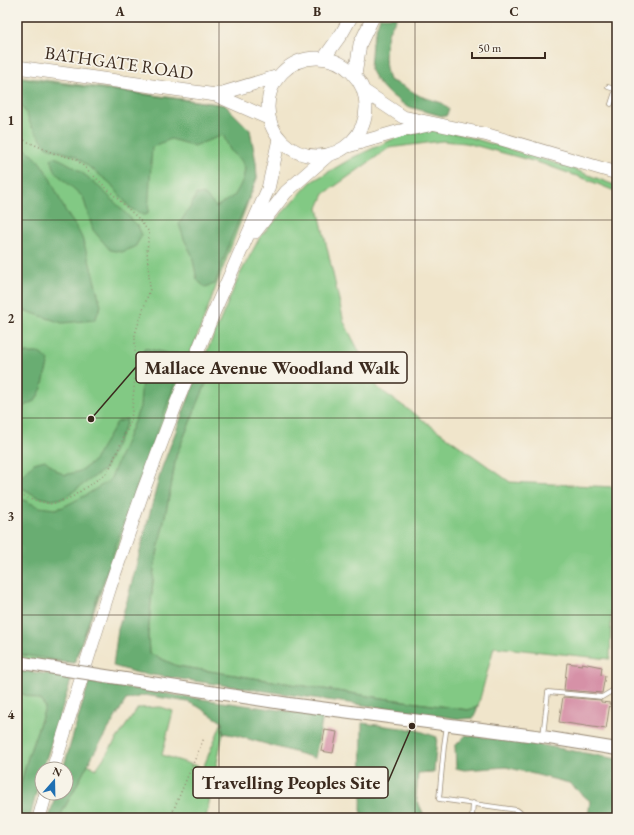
<svg xmlns="http://www.w3.org/2000/svg" width="634" height="835" font-family="'EB Garamond',serif">
	<style>
		.green { fill: #82c984; stroke: #5e7a51 }
		.forest { fill: #69ad72; stroke: #526c48 }
		.building { fill: #d691a7 }
		.lines { fill: none; stroke-linecap: round; stroke-linejoin: round }
		.service-casing { stroke: #968874; stroke-width: 5.5 }
		.secondary-casing { stroke: #968874; stroke-width: 14 }
		.primary-casing { stroke: #968874; stroke-width: 14 }
		.path { stroke: #968874; stroke-width: 1.5; stroke-dasharray: 1 3; stroke-linecap: butt }
		.service { stroke: #fff; stroke-width: 4 }
		.secondary { stroke: #fff; stroke-width: 12 }
		.primary { stroke: #fff; stroke-width: 13 }
		.secondary-bridge-casing { stroke: #968874; stroke-width: 14; stroke-linecap: butt }
		.secondary-bridge { stroke: #fff; stroke-width: 12 }
		.grid { fill: none; stroke: #3b2a1e; stroke-width: 1; stroke-opacity: 0.55 }
		.labels { text-anchor: middle; stroke-width: 3.5; stroke-linejoin: round; paint-order: stroke }
		.street-label { font-size: 18px; fill: #3b2a1e; stroke: #f7f3e8 }
		.leader { fill: none; stroke: #3b2a1e; stroke-width: 1.5 }
		.callout-dot { fill: #3b2a1e; stroke: #f7f3e8; stroke-width: 1.5 }
		.callout { fill: #f7f3e8; stroke: #3b2a1e; stroke-width: 1.5 }
		.callout-label { font-size: 19px; text-anchor: middle; font-weight: bold; fill: #3b2a1e }
		.neatline { fill: none; stroke: #3b2a1e; stroke-width: 1.5 }
		.grid-label { font-size: 13px; text-anchor: middle; font-weight: bold; fill: #3b2a1e }
	</style>
	<rect width="100%" height="100%" fill="#f7f3e8"/>
	<filter id="ink" filterUnits="userSpaceOnUse"><feTurbulence type="fractalNoise" baseFrequency=".025" numOctaves="2"/><feDisplacementMap in="SourceGraphic" scale="8" xChannelSelector="R" yChannelSelector="G"/><feConvolveMatrix kernelMatrix="1 2 1 2 8 2 1 2 1" color-interpolation-filters="sRGB"/></filter>
	<filter id="wash" filterUnits="userSpaceOnUse"><feTurbulence type="fractalNoise" baseFrequency=".012" numOctaves="4" result="noise"/><feDisplacementMap in="SourceGraphic" scale="16" xChannelSelector="R" yChannelSelector="G"/><feGaussianBlur stdDeviation="0.9" result="paint"/><feColorMatrix in="noise" values="0 0 0 0 0 0 0 0 0 0 0 0 0 0 0 0 0 1.4 0 .05"/><feComposite in="paint" operator="in"/></filter>
	<g filter="url(#wash)">
		<rect width="100%" height="100%" fill="#f0e5cb"/>
		<path class="green" d="M17 76 225 105 250 130 257 178 74 663 17 659Z
			M428 130 459 134 568 167 617 186V192L588 180 540 163 466 143 442 141 389 148 324 194 318 208 344 322 378 388 510 482 615 487 610 659 494 647 478 706 469 710 375 697 177 666 149 653 148 636 154 569 171 487 176 456 214 362 210 360 202 363 240 274 260 237 311 182 354 157 400 136Z
			M17 692 42 701 45 708 28 757 17 798Z
			M161 707 173 711 162 755 203 768 222 722 223 733 206 818H59L88 764 96 769 138 708Z"/>
		<path class="forest" d="M380 17H397C394 23 389 29 388 35 384 49 384 66 389 80L403 86 420 96 442 103 446 106 449 110 446 116H442L406 106 387 92 376 80 370 69 372 42Z
			M17 78 225 105 250 130 256 162 257 178 231 239 215 284 205 287 197 280 192 255 184 239 179 224 191 206 196 194 205 195 216 207 235 195 243 180 245 168 241 160 230 150 223 135 194 146 171 139 152 147 148 214 143 215 130 208 110 183 75 156 47 147 31 126 27 115 17 98Z
			M17 145C44 155 53 187 65 210 70 219 78 228 82 238 90 260 95 284 101 306L95 320 62 323 17 308Z
			M54 157C84 167 116 204 138 226L142 235 135 247 122 252 110 250 93 230 83 197 56 173 51 159Z
			M144 348 167 353 186 354 130 505 74 663 17 654V497L39 507 55 509 63 507 86 495 110 480 140 407Z
			M23 353H39L49 360 42 388 36 400 24 406 17 433V356Z
			M210 360 215 362 176 456 171 487 154 569 148 636 149 653 177 666 375 697 468 710 478 706 474 718 461 719 138 673 113 666 118 629 127 601 161 470 202 363Z
			M127 419 126 424 105 469 64 498 51 500 36 496 17 485V481L34 463 45 460 57 471 65 475 80 471 93 462 117 422Z
			M17 670 72 677 43 769H42L30 818H17V798L28 757 45 708 42 701 17 692Z
			M89 682 215 701 323 716 315 758 238 736 223 733 222 722 197 706 188 702 145 695 126 700 94 753 59 818H49L56 793H66V769H63Z
			M362 723 417 730 437 737 434 772 418 773 416 797 425 818H361Z
			M466 735 525 742 617 759V818H588L590 801 569 783 506 767 464 770 456 768 455 746Z"/>
		<g id="blocks">
			<path class="building" d="M567 663 582 665V663L602 667 601 675 605 676 602 693 564 690Z
				M563 697 601 700V702L610 703 606 729 559 722Z
				M325 730 337 732 333 753 321 751Z"/>
		</g>
	</g>
	<g filter="url(#ink)">
		<use href="#blocks" fill-opacity="0" stroke="#968874" stroke-width="1"/>
		<g class="lines">
			<defs>
				<path id="service" d="M608 87 617 90
					M611 104 616 89
					M447 725 444 746 439 799 517 810 527 818
					M543 736 548 692 602 697 617 688
					M472 818 473 803"/>
				<path id="secondary" d="M17 662 67 670
					M112 677 289 704 543 737 617 749"/>
				<path id="primary" d="M268 107a49 49 0 1 1 98 0a49 49 0 1 1-98 0Z
					M324 58 342 33 351 17
					M17 67 216 95 268 118
					M355 75 360 44 373 17
					M364 91 403 117 488 135 617 173
					M216 95 279 76
					M348 146 400 131 429 125
					M255 232 286 192 327 156
					M53 769 110 587 142 494 176 404 213 314 268 189 279 139
					M39 818 46 793"/>
			</defs>
			<use href="#service" class="service-casing"/>
			<use href="#secondary" class="secondary-casing"/>
			<use href="#primary" class="primary-casing"/>
			<path class="path" d="M17 137 53 153 76 159 138 218 149 232 147 251 150 289 135 334V377L131 421 108 472 72 497 52 504 32 500 17 492
				M170 818 204 738"/>
			<use href="#service" class="service"/>
			<use href="#secondary" class="secondary"/>
			<use href="#primary" class="primary"/>
			<defs>
				<path id="secondary-bridge" d="M67 670 112 677"/>
			</defs>
			<use href="#secondary-bridge" class="secondary-bridge-casing"/>
			<use href="#secondary-bridge" class="secondary-bridge"/>
		</g>
	</g>
	<path class="grid" d="M219 17V818M415 17V818M17 220H617M17 418H617M17 615H617"/>
	<g class="labels">
		<g class="street-label">
			<text transform="translate(119 63) rotate(8)" y="6">BATHGATE ROAD</text>
		</g>
	</g>
	<path class="leader" d="M91 419L136 367M412 726L388 782"/>
	<g class="callout-dot">
		<circle cx="91" cy="419" r="4"/>
		<circle cx="412" cy="726" r="4"/>
	</g>
	<g class="callout">
		<rect x="136" y="352" width="271" height="31" rx="4"/>
		<rect x="193" y="767" width="195" height="31" rx="4"/>
	</g>
	<g class="callout-label">
		<text x="272" y="374">Mallace Avenue Woodland Walk</text>
		<text x="291" y="789">Travelling Peoples Site</text>
	</g>
	<rect width="634" height="835" fill="none" stroke="#f7f3e8" stroke-width="44"/>
	<g transform="translate(54 781) rotate(20)"><circle r="19" fill="#f7f3e8" stroke="#aca397"/>
	<path d="M0-3L7 15L0 10L-7 15Z" fill="#1f6fb2"/>
	<text y="-6" font-size="11" font-weight="bold" text-anchor="middle" fill="#3b2a1e">N</text>
	</g>
	<path d="M472 52v6h73v-6" fill="none" stroke="#3b2a1e" stroke-width="2"/>
	<text x="478" y="52" font-size="12" fill="#3b2a1e" stroke="#f7f3e8" stroke-width="3" paint-order="stroke">50 m</text>
	<rect x="22" y="22" width="590" height="791" class="neatline"/>
	<g class="grid-label">
		<text x="120" y="16">A</text>
		<text x="317" y="16">B</text>
		<text x="514" y="16">C</text>
		<text x="11" y="125">1</text>
		<text x="11" y="323">2</text>
		<text x="11" y="521">3</text>
		<text x="11" y="719">4</text>
	</g>
</svg>
